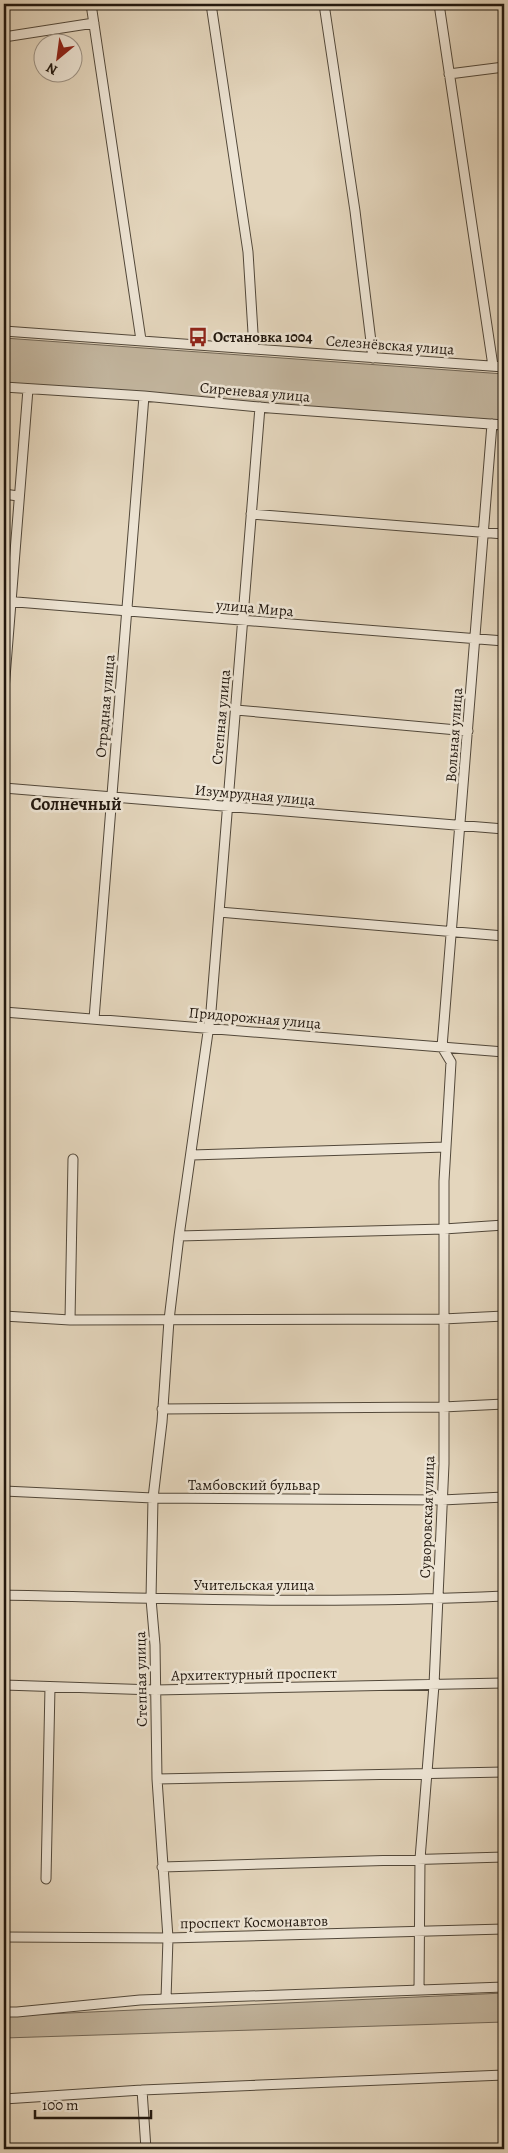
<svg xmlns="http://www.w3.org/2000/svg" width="508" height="2153" font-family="Alegreya,serif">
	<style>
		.green { fill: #c3b69f; stroke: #726757 }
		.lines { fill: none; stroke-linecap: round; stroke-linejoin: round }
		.minor-casing { stroke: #52483a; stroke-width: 11 }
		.minor { stroke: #ede4d4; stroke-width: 9 }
		.labels { text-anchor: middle; stroke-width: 5; stroke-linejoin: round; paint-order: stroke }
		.poi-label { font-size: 15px; font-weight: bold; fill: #22180f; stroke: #ede4d4; text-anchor: start }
		.street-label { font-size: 15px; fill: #22180f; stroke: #ede4d4 }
		.quarter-label { font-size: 18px; font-weight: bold; fill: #22180f; stroke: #ede4d4 }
	</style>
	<rect width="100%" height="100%" fill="#e4d6bd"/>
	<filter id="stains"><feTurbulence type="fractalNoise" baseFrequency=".004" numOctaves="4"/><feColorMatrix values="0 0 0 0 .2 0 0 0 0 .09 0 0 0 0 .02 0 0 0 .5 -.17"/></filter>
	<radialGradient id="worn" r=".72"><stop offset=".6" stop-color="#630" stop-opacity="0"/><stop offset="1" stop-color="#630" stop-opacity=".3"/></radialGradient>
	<path class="green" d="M4 338 504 374V423L4 383Z
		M504 1993V2022L4 2038V2016Z"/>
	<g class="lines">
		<defs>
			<path id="minor" d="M91 4 141 340
				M211 4 248 252 254 349
				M324 4 355 211 373 358
				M439 4 493 366
				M4 37 94 23
				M449 74 504 67
				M4 331 504 367
				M4 387 144 396 270 408 504 425
				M4 494 18 496
				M251 514 504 534
				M4 601 504 641
				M4 690 28 389
				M236 710 468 731
				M4 788 504 829
				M219 912 504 936
				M4 1012 504 1052
				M94 1019 144 396
				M192 1155 446 1147
				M179 1236 444 1229 504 1225
				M4 1316 70 1320 73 1159
				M70 1320 443 1319 504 1316
				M162 1409 443 1407 504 1404
				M4 1491 153 1498 442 1500 504 1497
				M4 1595C170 1599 338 1604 504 1596
				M4 1685 155 1690 504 1683
				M157 1779 504 1772
				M162 1867 504 1857
				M46 1879 50 1687
				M4 1937 168 1938 504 1929
				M419 1990 420 1859 434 1685 444 1464V1181L451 1062 442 1047 492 424
				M166 1999 168 1938 157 1779 155 1645 151 1599 153 1498 162 1422 169 1320 179 1236 211 1011 260 407
				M4 2012H17L140 2000 504 1987
				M142 2090 146 2149
				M4 2099 142 2090 504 2075
				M502 2149 504 2142"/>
		</defs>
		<use href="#minor" class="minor-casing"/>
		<use href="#minor" class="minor"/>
	</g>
	<defs>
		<symbol id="bus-bare" viewBox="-9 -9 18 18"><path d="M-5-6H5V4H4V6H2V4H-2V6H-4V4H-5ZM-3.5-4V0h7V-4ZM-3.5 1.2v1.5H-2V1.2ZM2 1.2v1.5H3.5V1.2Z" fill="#8f2418" stroke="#ede4d4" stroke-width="2.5" paint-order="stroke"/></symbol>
	</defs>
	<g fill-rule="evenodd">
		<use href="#bus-bare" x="184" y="323" width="28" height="28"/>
	</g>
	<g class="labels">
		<g class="poi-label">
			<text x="213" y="342">Остановка 1004</text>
		</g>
		<g class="street-label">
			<text transform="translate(390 345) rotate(4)" y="5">Селезнёвская улица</text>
			<text transform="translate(255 392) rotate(5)" y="5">Сиреневая улица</text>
			<text transform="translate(255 608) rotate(5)" y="5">улица Мира</text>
			<text transform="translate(105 706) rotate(-85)" y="5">Отрадная улица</text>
			<text transform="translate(221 717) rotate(-85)" y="5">Степная улица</text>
			<text transform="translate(454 735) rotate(-86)" y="5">Вольная улица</text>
			<text transform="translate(255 795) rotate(5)" y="5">Изумрудная улица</text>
			<text transform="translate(255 1018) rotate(5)" y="5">Придорожная улица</text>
			<text x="254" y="1490">Тамбовский бульвар</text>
			<text transform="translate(427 1517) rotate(-88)" y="5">Суворовская улица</text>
			<text x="254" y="1590">Учительская улица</text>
			<text transform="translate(254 1674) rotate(-1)" y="5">Архитектурный проспект</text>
			<text transform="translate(141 1679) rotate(-91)" y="5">Степная улица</text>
			<text transform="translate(254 1922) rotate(-1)" y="5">проспект Космонавтов</text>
		</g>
		<g class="quarter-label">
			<text x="76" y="810">Солнечный</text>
		</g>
	</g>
	<rect width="508" height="2153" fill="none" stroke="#e4d6bd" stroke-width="20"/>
	<rect x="5" y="5" width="498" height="2143" fill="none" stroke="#22180f" stroke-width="2.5"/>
	<rect x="10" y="10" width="488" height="2133" fill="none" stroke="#22180f"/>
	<g transform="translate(58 58) rotate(209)"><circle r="24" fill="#ede4d4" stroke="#9c9285"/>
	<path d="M0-4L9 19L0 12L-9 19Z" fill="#8f2418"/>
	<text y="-8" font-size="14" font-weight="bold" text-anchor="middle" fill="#22180f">N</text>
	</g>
	<path d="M35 2110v8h116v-8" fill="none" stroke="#22180f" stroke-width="2.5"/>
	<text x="42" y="2110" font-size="15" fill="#22180f" stroke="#ede4d4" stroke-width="4" paint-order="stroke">100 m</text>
	<rect width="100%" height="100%" filter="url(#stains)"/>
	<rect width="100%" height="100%" fill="url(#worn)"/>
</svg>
